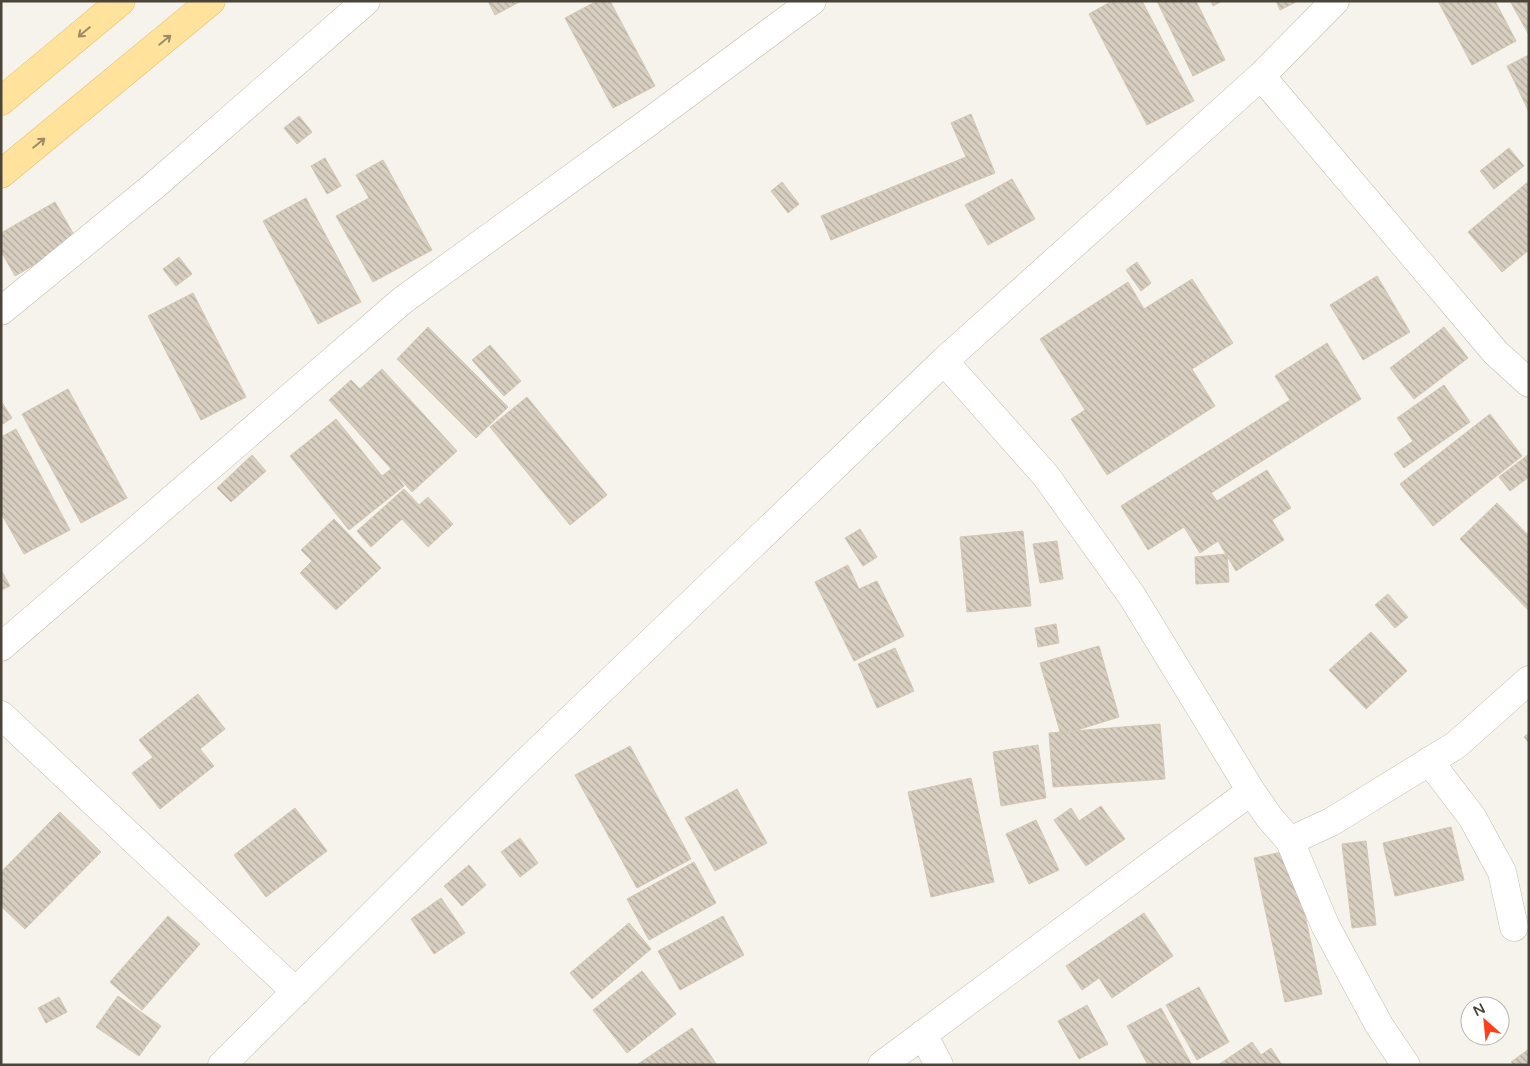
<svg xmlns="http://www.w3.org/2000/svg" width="1530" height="1066" font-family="'Varela Round',sans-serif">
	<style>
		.building { fill: url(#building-back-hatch); stroke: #d3c7b4 }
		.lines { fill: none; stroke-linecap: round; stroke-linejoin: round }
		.minor-casing { stroke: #c2bbae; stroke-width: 29 }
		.major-casing { stroke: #e6c16a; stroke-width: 29 }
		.minor { stroke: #fff; stroke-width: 28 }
		.major { stroke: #ffe39c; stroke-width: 28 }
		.oneway { stroke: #9c8c66 }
	</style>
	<defs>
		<pattern id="building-back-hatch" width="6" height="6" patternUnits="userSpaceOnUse" patternTransform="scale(1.25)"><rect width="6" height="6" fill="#d8cfc1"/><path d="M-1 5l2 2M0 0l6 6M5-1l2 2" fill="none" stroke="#b1aa9e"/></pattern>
	</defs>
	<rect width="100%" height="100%" fill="#f6f3ec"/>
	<path class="building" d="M488 1H521L495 15Z
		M597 1H610L655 86 613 108 565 18Z
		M1112 1H1142L1194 101 1147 125 1089 14Z
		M1157 1H1196L1225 60 1193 76Z
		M1211 1H1222L1213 6Z
		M1276 1H1298L1280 10Z
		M1438 1H1495L1516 41 1472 65Z
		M1510 1H1529V35Z
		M1529 55V112L1507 66Z
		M971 114 995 173 831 240 821 216 966 157 951 123Z
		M299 116 312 132 297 144 284 128Z
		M1509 148 1524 166 1494 189 1480 171Z
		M325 158 341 186 327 194 311 166Z
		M383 160 432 250 373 282 336 216 369 198 356 175Z
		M1012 179 1035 219 988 245 965 205Z
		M1529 181V250L1502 272 1468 232Z
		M782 182 799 204 788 213 771 191Z
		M306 198 361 302 318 324 263 221Z
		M55 202 77 240 15 276 1 251V233Z
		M179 257 192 274 176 286 163 269Z
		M1137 262 1151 283 1141 291 1126 270Z
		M1377 276 1410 332 1363 360 1330 305Z
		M1192 279 1233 343 1192 369 1215 406 1107 475 1071 419 1085 410 1040 339 1128 282 1144 309Z
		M193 293 246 397 201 420 148 316Z
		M428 327 508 407 476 438 397 359Z
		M1444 327 1468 358 1414 399 1390 368Z
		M1327 343 1361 399 1211 493 1217 501 1267 470 1291 508 1272 520 1284 540 1236 571 1218 541 1200 553 1184 527 1148 550 1121 506 1290 400 1275 376Z
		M490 345 521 381 504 396 472 360Z
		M382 369 457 451 412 492 329 400 351 380 360 389Z
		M1444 385 1470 422 1404 468 1394 454 1413 441 1397 418Z
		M68 389 127 498 81 523 22 414Z
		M527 397 607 495 570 525 490 427Z
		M1 401 12 418 1 425Z
		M1490 414 1522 456 1433 526 1400 484Z
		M336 419 382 476 391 469 404 486 349 530 290 456Z
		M16 429 70 530 24 554 1 513V437Z
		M1529 454V477L1510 491 1499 477Z
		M252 455 266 471 231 502 217 488Z
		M404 489 419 505 428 497 453 524 428 547 402 519 371 547 357 531Z
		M1497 503 1529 536V611L1460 539Z
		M334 519 381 568 336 610 300 573 312 561 301 550Z
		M860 529 877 557 863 566 845 538Z
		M1023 531 1031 606 967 612 960 537Z
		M1057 541 1063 579 1040 583 1033 544Z
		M1227 554 1229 582 1196 584 1195 557Z
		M848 565 859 589 877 581 904 636 854 661 815 582Z
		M1 570 10 586 1 590Z
		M1388 594 1408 617 1395 628 1375 605Z
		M1056 624 1059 643 1038 647 1035 628Z
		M1371 632 1407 671 1366 709 1329 670Z
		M1099 646 1119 717 1061 735 1040 663Z
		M895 648 914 691 877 708 858 664Z
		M198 694 225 729 200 749 214 766 160 809 132 773 153 757 139 740Z
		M1160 724 1165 779 1053 787 1049 733Z
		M1529 733V743L1524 737Z
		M1038 745 1046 798 1001 806 993 752Z
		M630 746 691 859 637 888 575 775Z
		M971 778 994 882 931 897 908 792Z
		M737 789 767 843 715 871 685 818Z
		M1101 806 1125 839 1086 866 1054 820 1071 808 1079 821Z
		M295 808 327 851 266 897 234 855Z
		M60 812 101 852 25 929 1 906V872Z
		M1036 820 1059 870 1029 884 1006 834Z
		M1451 827 1464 880 1395 896 1383 843Z
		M520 838 538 863 520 877 501 852Z
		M1366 841 1376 925 1352 928 1342 844Z
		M1291 850 1322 994 1285 1002 1254 858Z
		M694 862 716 903 649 940 627 899Z
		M469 865 486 885 462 906 444 886Z
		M441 898 465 933 434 954 411 919Z
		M1144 913 1173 956 1112 998 1099 978 1082 990 1066 966Z
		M168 916 200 944 142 1010 110 982Z
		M723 916 744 955 680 990 658 951Z
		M629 923 651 949 592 999 570 973Z
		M642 971 676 1014 627 1053 593 1010Z
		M1199 987 1229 1042 1197 1060 1166 1005Z
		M118 996 161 1026 139 1056 96 1027Z
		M59 997 67 1012 46 1023 38 1008Z
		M1087 1005 1108 1044 1079 1059 1058 1021Z
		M1161 1008 1192 1065H1148L1127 1026Z
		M692 1028 717 1065H638V1064Z
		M1252 1042 1261 1055 1271 1048 1282 1065H1218Z
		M1529 1049V1065H1514L1511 1062Z"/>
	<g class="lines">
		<defs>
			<path id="minor" d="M1261 76 1496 353 1529 383
				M1 311 155 185 366 1
				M944 361 1046 476 1132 596 1251 791 1269 817 1290 841 1325 925 1379 1025 1406 1065
				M1 647 403 300 649 122 812 1
				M1 715 296 992
				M1429 761 1472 817 1502 872 1514 927
				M1290 841 1331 822 1456 745 1529 680
				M923 1034 939 1065
				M222 1065 521 767 944 361 1261 76 1335 1
				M882 1065 1251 791"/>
			<path id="major" d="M1 101 121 1
				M1 174 211 1"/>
		</defs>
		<use href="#minor" class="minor-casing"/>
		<use href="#major" class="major-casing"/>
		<use href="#minor" class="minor"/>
		<use href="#major" class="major"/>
	</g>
	<defs><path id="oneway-shaft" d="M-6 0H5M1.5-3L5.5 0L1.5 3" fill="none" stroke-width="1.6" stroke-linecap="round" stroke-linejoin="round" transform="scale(1.25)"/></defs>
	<g class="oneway">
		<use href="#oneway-shaft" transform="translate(84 32) rotate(140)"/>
		<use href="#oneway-shaft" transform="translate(165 40) rotate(-39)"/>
		<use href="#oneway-shaft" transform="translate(39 143) rotate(-39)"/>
	</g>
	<rect width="1530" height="1066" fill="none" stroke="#4b4439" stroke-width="5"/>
	<g transform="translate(1485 1021) rotate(333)"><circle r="24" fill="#ffffff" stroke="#b7b4b0"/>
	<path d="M0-4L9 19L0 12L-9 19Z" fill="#fc3f1d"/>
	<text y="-8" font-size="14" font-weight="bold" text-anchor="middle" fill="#4b4439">N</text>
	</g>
</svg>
